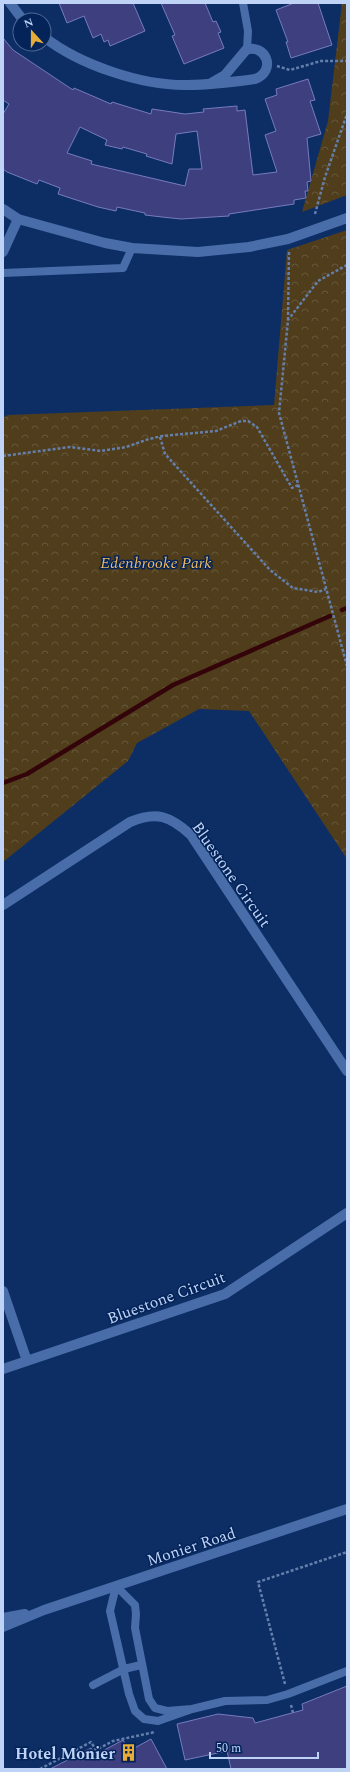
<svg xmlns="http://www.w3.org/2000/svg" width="350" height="1772" font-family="Spectral,serif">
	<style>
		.forest { fill: url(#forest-crowns) }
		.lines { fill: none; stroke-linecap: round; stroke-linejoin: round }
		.stream { stroke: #330409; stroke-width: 4.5 }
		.building { fill: #3e3f7e; stroke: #767bc0; fill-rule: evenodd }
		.path { stroke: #647fac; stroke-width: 2.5; stroke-dasharray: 3 2; stroke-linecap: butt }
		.lane { stroke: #486da9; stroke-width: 8 }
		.street { stroke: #486da9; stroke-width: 10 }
		.secondary { stroke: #486da9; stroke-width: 10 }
		.labels { text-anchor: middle; stroke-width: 3; stroke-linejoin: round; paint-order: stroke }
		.park-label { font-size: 16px; font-style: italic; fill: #ecb95e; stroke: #032359 }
		.street-label { font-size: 16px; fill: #bed3f5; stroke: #032359 }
		.poi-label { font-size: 16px; font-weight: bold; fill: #bed3f5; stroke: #032359; text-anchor: end }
	</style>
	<defs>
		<pattern id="forest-crowns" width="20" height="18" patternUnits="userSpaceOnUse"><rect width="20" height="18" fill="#503d1b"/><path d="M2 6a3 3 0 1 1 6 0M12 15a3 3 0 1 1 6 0" fill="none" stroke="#67583d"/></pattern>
	</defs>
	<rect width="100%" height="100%" fill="#0d2e65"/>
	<path class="forest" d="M342 3H347V195L302 212 328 121Z
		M347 230V859L249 711 199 709 137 743 128 761 3 862V418L8 415 274 405 287 250Z"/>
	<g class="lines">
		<path class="stream" d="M342 610 347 608
			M3 783 27 774 173 685 330 616"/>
	</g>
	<path class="building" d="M59 3H133L145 31 110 46 108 40 104 42 101 34 93 38 84 16 67 23Z
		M161 3H205L213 22 216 21 221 32 218 33 224 48 184 64 172 36 175 35Z
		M294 3H318L332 45 291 58 286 42H288L276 10Z
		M3 38 13 50 73 90 74 88 111 104 112 102 151 114 152 109 185 114 204 112 203 109 237 106V111L245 110 253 175 277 172 265 135 276 131 265 99 277 95 276 89 308 79 315 100 310 101 321 134 307 138 311 181 307 182 308 191H305L306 198 294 200V204L229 214V216L181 219 162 217 145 215V213L117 207 116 211 98 207 58 194 60 188 39 180 37 184 7 172 3 169V114L9 104 3 100ZM80 127 107 140 105 145 122 149 123 147 147 154 146 156 172 164 176 134 197 131 202 169H189L185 186 91 164 92 161 67 153Z
		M347 1686V1769H231L227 1751 185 1760 177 1724 218 1714 253 1718 255 1723 303 1710 302 1704Z
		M151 1739 167 1769H50L91 1748 95 1755 123 1740 129 1751Z"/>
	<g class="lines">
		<path class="path" d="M277 66 290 70 321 61H347
			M315 214 325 177 347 114
			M347 265 318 281 288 320 279 413 347 666
			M288 320 289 251
			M160 437 165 454 270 570 293 588 318 592 326 589
			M3 456 70 447 101 451 126 447 149 439 162 436 216 431 241 421H248L257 427 292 488 298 485
			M285 1684 258 1582 347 1552
			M291 1705 293 1713
			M40 1769 91 1742 96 1750 113 1741 155 1732"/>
		<path class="lane" d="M243 3 248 31 247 50
			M3 273 123 268 132 248
			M93 1685 124 1669 141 1665
			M192 1709 167 1711 155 1708 149 1699 135 1628 136 1614 135 1605 116 1586 110 1611 129 1694 135 1711 144 1719 158 1721 192 1709 225 1701 267 1700 288 1694 347 1671"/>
		<path class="street" d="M10 3 23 20
			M44 37C80 65 142 86 188 85 210 85 233 82 255 79 277 71 266 43 246 50L225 75 211 83
			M3 252 18 219
			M3 905 130 822C157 811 170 816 191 835L347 1071
			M3 1291 27 1361
			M3 1369 225 1294 347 1213"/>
		<path class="secondary" d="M3 209 18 219 105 243 132 248 198 252 249 247 288 239 347 218
			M3 1618 25 1614
			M3 1627 44 1610 347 1509"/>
	</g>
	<defs>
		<symbol id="building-bare" viewBox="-9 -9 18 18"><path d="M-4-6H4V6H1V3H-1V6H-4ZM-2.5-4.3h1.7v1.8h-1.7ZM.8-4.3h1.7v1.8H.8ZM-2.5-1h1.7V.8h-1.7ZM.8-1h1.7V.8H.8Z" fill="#e7ac37" stroke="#032359" stroke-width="2.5" paint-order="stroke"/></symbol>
	</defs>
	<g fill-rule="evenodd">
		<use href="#building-bare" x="116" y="1740" width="25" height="25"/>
	</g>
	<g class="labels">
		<g class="park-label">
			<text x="156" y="568">Edenbrooke Park</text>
		</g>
		<g class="street-label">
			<text transform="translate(232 874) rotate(55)" y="6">Bluestone Circuit</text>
			<text transform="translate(166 1297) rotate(-20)" y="6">Bluestone Circuit</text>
			<text transform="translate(191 1546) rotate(-18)" y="6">Monier Road</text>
		</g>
		<g class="poi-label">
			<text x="115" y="1759">Hotel Monier</text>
		</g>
	</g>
	<rect width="350" height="1772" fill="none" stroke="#bed3f5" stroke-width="8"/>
	<g transform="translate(32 32) rotate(339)"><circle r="19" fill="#032359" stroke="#4e6997"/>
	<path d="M0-3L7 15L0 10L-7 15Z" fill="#e7ac37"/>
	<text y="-6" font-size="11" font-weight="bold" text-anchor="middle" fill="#bed3f5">N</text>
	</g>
	<path d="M210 1752v6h108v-6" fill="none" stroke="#bed3f5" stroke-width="2"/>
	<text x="216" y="1752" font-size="12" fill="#bed3f5" stroke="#032359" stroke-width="3" paint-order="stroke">50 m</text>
</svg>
